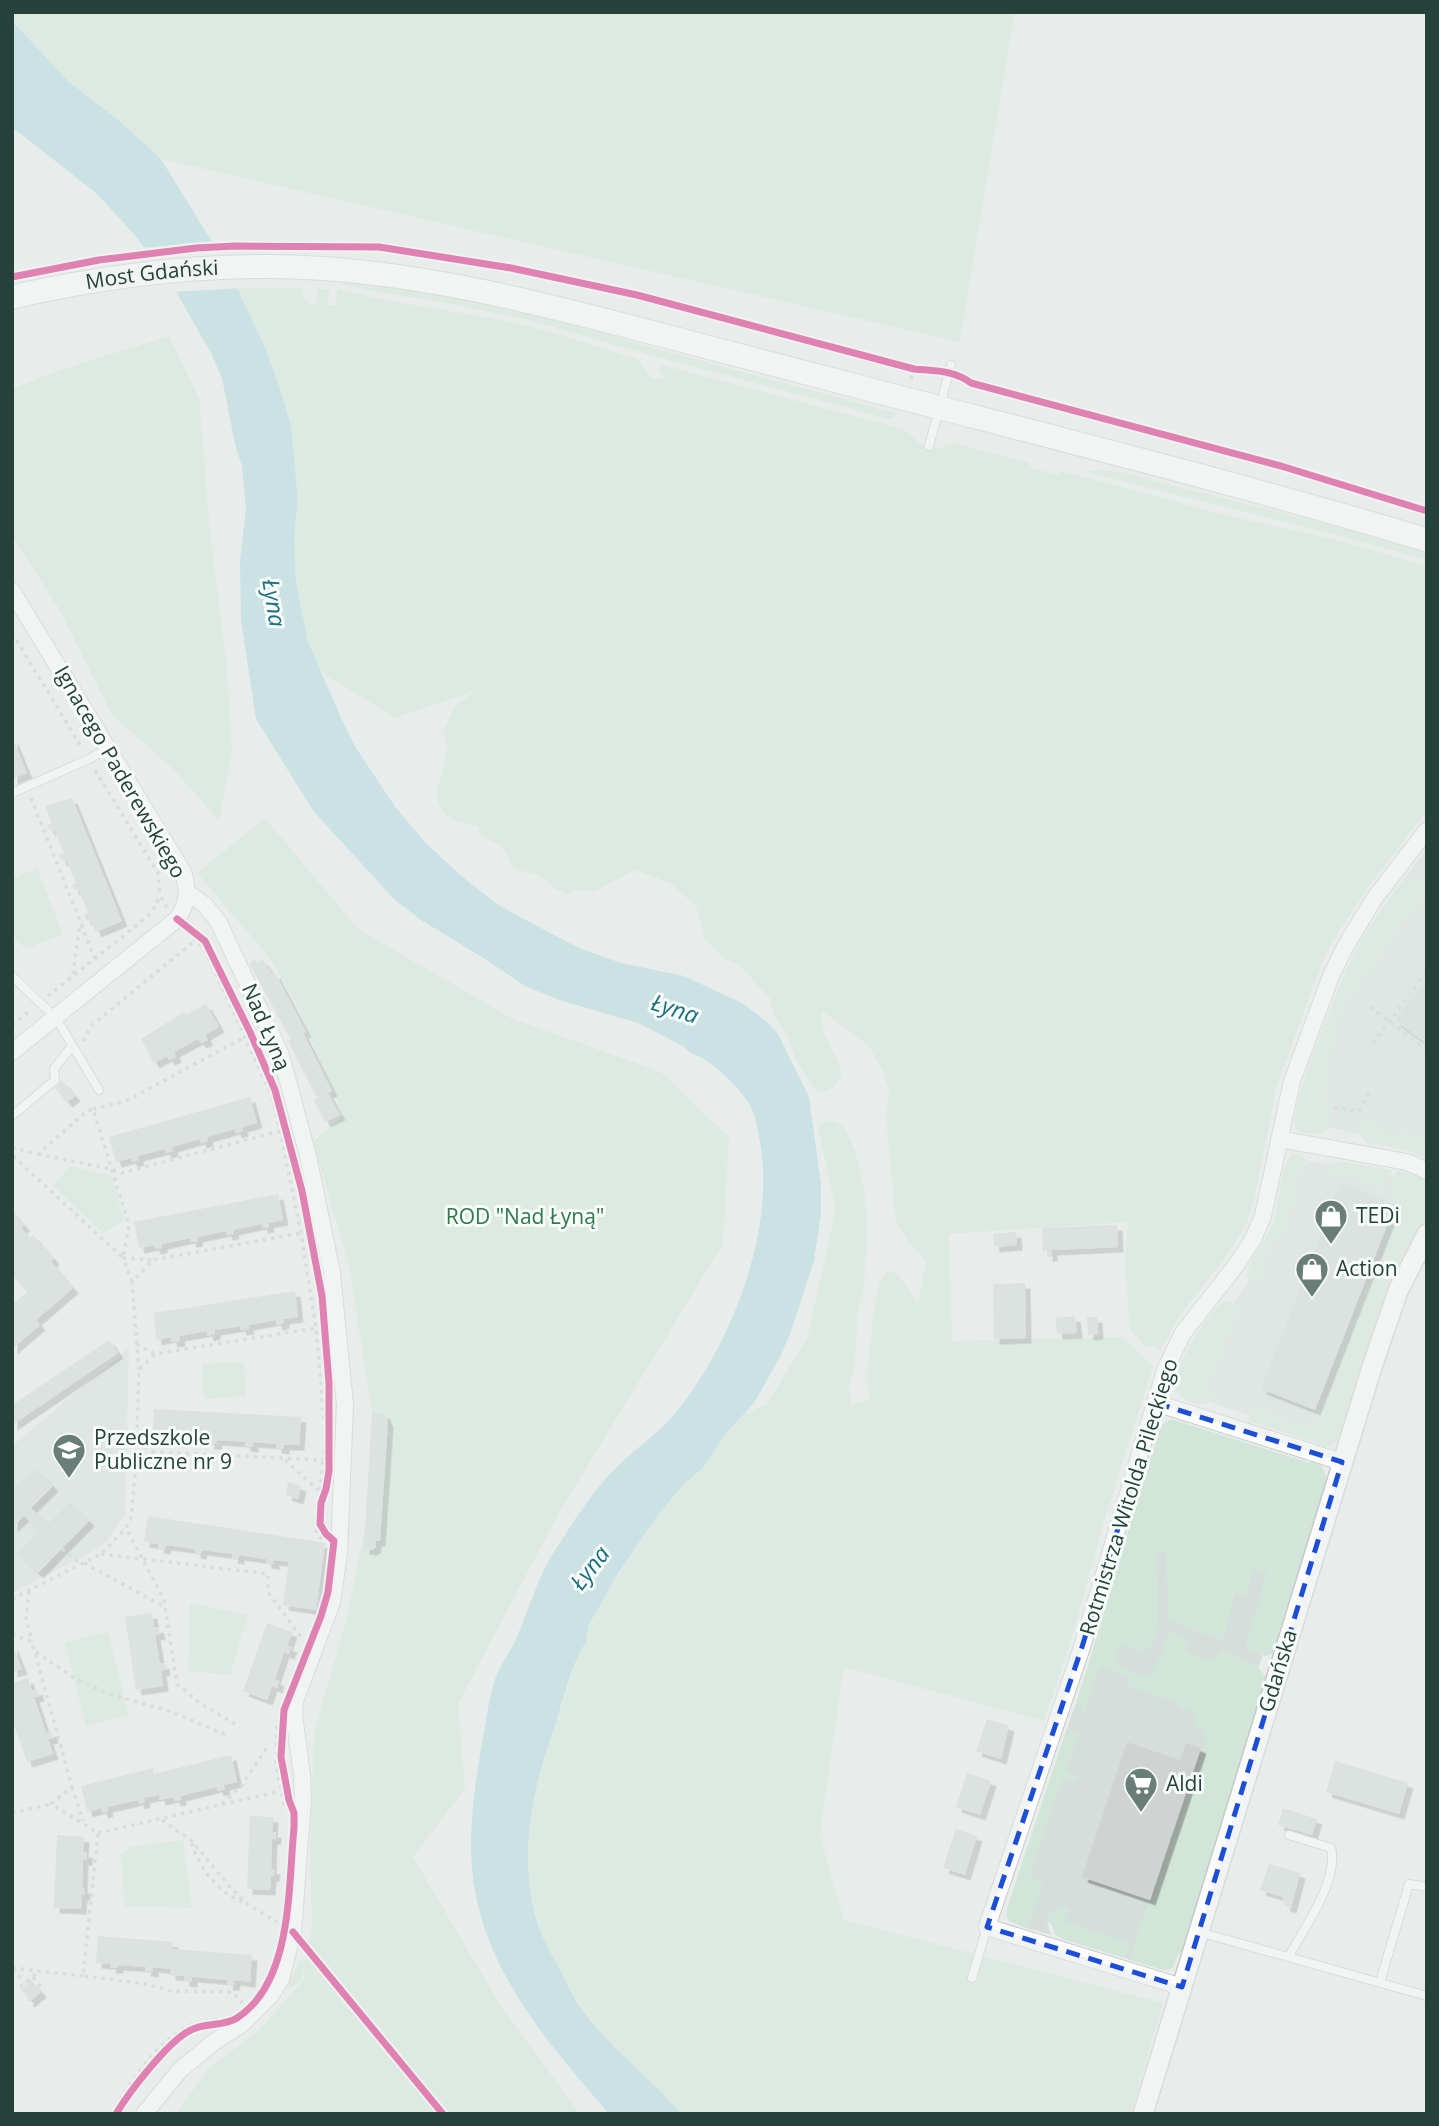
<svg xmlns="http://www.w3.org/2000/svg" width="1439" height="2126" font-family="'Open Sans',sans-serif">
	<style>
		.built { fill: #d6dedb }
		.green { fill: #d1e6d8 }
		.water { fill: #a9d4db }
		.pier { fill: #e8edeb }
		.building { fill: #cfd4d2; filter: url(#shadow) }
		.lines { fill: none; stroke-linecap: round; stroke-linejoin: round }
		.service-casing { stroke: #c5cac8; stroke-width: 10 }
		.minor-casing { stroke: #c5cac8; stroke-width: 18 }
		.tertiary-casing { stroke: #c5cac8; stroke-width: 22 }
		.secondary-casing { stroke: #c3cbc8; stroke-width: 25 }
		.path { stroke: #c3ccca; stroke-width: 3.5; stroke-dasharray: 3.5 5; stroke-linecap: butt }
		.service { stroke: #fcfcfc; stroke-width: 8 }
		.minor { stroke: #fcfcfc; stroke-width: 16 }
		.tertiary { stroke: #fcfcfc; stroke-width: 19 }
		.secondary { stroke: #fcfcfc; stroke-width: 23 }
		.cycleway-casing { stroke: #f7fbf9; stroke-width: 11 }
		.cycleway { stroke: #d6006c; stroke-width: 7 }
		.marked { fill: none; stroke: #1d4ed8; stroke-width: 5; stroke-dasharray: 14 9; stroke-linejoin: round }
		.labels { text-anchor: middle; stroke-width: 6; stroke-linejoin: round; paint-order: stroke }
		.street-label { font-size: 21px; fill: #24423a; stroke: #f7fbf9 }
		.poi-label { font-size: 21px; fill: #24423a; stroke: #f7fbf9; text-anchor: start }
		.park-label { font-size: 21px; fill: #2d7a4b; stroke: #f7fbf9 }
		.water-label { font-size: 23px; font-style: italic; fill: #1c6f80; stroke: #f7fbf9 }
	</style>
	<defs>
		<filter id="shadow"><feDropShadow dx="5.5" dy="5.5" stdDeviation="0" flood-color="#0004"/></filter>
	</defs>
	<rect width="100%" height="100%" fill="#e8edeb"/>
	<path class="built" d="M1427 849V1145L1403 1144 1311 1123 1320 1049 1403 880Z
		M1310 1161 1400 1177 1421 1200 1313 1436 1195 1397 1197 1352 1259 1268 1294 1172Z
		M129 1348 125 1514 106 1542 97 1549 12 1593V1446Z
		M1163 1462 1313 1500 1164 1958 1130 1960 1047 1922 1051 1935 1023 1927 1024 1916 1020 1898 1064 1737Z"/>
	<path class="green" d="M12 12H1015L960 342 161 159 117 119 68 81 12 21Z
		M340 280 408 288 558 318 636 343 896 413 893 418 889 419 636 351 525 319 443 302 371 291 340 283Z
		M237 288H301L305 300 316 306 317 289H329L328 305H336L337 289H339C396 305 456 310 514 323 556 332 597 347 638 359L652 379H665L659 369 662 365 902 429 914 437 917 443 941 449 944 445 953 443 1029 463 1032 468 1059 475 1061 471 1229 516 1332 539 1427 566V810L1370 885 1332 942 1321 965 1276 1089 1254 1200 1247 1223 1230 1251 1179 1317 1160 1351 1153 1345 1146 1348 1130 1329 1125 1265 1128 1222 949 1234 952 1341 1123 1337 1153 1367 1105 1518 1074 1631 1044 1721 844 1667 820 1836 844 1920 1163 2003 1131 2114H681C661 2091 638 2071 617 2049 569 2000 528 1931 528 1861 528 1834 533 1807 537 1781L575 1664 588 1626 601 1601 657 1516 684 1484 703 1468 727 1432 744 1414 767 1404 807 1339 836 1209 818 1128 828 1120 843 1125 855 1150 865 1192 867 1230 864 1288 858 1309 855 1362 849 1388 851 1405 870 1400 867 1377 874 1308 880 1280 887 1271 898 1274 918 1304 926 1261 910 1244 896 1223 886 1117 889 1091 882 1069 868 1045 821 1010 824 1033 837 1059 842 1075 833 1088 820 1093 811 1085 795 1058 788 1037 774 1016 770 999 740 965 725 959 705 939 696 906 670 883 635 870 595 891H573L567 894 553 888 541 876 513 868 502 846 481 836 478 827C470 824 458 823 452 819 416 796 459 765 443 732L455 706 475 691 395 718 320 671 308 642 296 582 294 537 298 500 291 426 281 391 264 345Z
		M169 336 199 398 210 531 227 669 232 752 219 821 173 769 112 715 59 609 12 536V389L60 370Z
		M1099 470 1121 472C1223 499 1325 522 1427 551V560C1313 527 1198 501 1084 471Z
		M265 818 358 929 513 1019 661 1072 729 1137 723 1244 560 1511 458 1704 465 1789 413 1857 501 2006 580 2114H176L208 2069 259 2030 303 1981 305 1963 300 1982 287 1989 299 1961 306 1960 312 1924 310 1847 314 1731 346 1622 379 1457 349 1265 313 1142 343 1115 295 1001 268 956 197 873Z
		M37 868 63 934 26 949 12 935V879Z
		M1412 879 1427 886V898L1423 896 1341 1011 1349 1017V1019L1338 1018 1323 1103 1332 1104 1328 1129 1321 1134C1314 1134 1301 1135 1296 1128 1286 1111 1344 973 1355 951 1369 926 1386 903 1403 880Z
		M1364 1115 1396 1138 1404 1127 1425 1142 1427 1141V1162L1424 1161 1425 1157 1405 1150 1367 1143C1357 1133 1354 1126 1364 1115Z
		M1292 1154H1301L1306 1161 1290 1196 1297 1199 1279 1244 1272 1242 1261 1271 1263 1273 1258 1281 1247 1278C1245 1264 1267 1239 1273 1223 1279 1205 1280 1166 1292 1154Z
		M1341 1161 1392 1170 1383 1192 1359 1183 1361 1178 1346 1172 1343 1177 1328 1173 1333 1164Z
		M70 1166 112 1176 124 1221 103 1233 53 1186Z
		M1397 1170 1414 1176 1416 1173 1427 1179V1216L1393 1281 1339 1439C1332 1446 1327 1449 1317 1447L1318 1443 1248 1421 1254 1406 1312 1429 1323 1400 1328 1398 1336 1379 1333 1373 1368 1285 1372 1284 1386 1250 1384 1245 1400 1202 1387 1197Z
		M1228 1300 1244 1310 1245 1318 1237 1316 1213 1377 1207 1375 1203 1389 1216 1394C1208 1413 1181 1403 1174 1387 1175 1366 1208 1308 1228 1300Z
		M244 1362 246 1396 204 1399 202 1364Z
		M1169 1420H1174L1310 1463 1312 1460 1322 1466 1327 1479 1274 1654 1265 1656 1245 1649 1267 1572 1253 1569 1246 1597 1235 1593 1223 1641 1168 1620 1166 1552H1157L1158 1626 1150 1648 1142 1652 1122 1643 1114 1663 1140 1675 1150 1676 1163 1652 1170 1630 1188 1638 1185 1652 1212 1660 1223 1651 1257 1666 1267 1678 1182 1954 1179 1953 1172 1969 1163 1970 1130 1960 1137 1936 1136 1935 1149 1903 1153 1904 1208 1739 1201 1736 1203 1730 1192 1726 1196 1713 1179 1707 1180 1703 1126 1685 1129 1676 1100 1666 1085 1709 1097 1715 1082 1711 1076 1703C1106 1611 1130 1518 1161 1426Z
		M190 1603 248 1615 230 1675 188 1671Z
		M108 1632 129 1715 86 1726 65 1642Z
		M1072 1731H1079L1066 1771 1078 1776 1076 1782 1063 1778 1030 1877 1043 1882 1029 1922 1023 1927 1009 1921 1006 1914 1007 1908 1064 1737Z
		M183 1840 192 1908 125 1906 121 1855 131 1847Z
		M1062 1907 1069 1908 1064 1921 1129 1943 1124 1958 1062 1939 1055 1934 1051 1923 1047 1922C1049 1913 1053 1909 1062 1907Z"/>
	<path class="water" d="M12 21 68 81 117 119 161 159 209 237 237 288 264 345 281 391 291 426 298 500 294 537 296 582 308 642 341 718 356 748 396 808 424 841 460 875 497 904 518 916 579 948 621 963 684 976 742 1003 766 1021 778 1034 809 1097 821 1184V1213L814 1261 790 1334 780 1357 754 1403 727 1432 703 1468 684 1484 657 1516 616 1577 588 1626 586 1643C575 1652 559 1714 553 1732 530 1795 516 1870 542 1935 546 1946 553 1957 559 1968 565 1980 571 1994 579 2005 607 2046 649 2076 681 2114H609C563 2060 517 2009 490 1943 462 1873 470 1815 482 1743 486 1723 488 1702 494 1683 498 1667 510 1653 516 1639 530 1606 539 1573 559 1544 573 1522 592 1493 610 1474 631 1451 657 1436 677 1411 732 1343 776 1229 760 1142 758 1130 756 1117 751 1107 741 1089 720 1070 704 1059 697 1055 689 1053 683 1046L638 1023 559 1000 525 986 485 959 421 920 395 900 314 812 256 719 241 620 240 560 246 509 244 488 242 466 235 444 222 378 211 353 168 278 133 233 96 193 12 127Z"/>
	<path class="pier" d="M216 242 241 288 172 292 140 248Z"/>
	<path class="building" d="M12 737 27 773 12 779Z
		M72 798 122 921 96 932 90 919 86 920 84 915 88 913 78 888 74 890 72 885 76 883 66 859 62 861 59 855 64 853 54 829 50 831 47 825 52 823 45 806Z
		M255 959 257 963 262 959 273 975 275 973 306 1032 303 1033 332 1091 328 1093 340 1115 325 1122 314 1100 317 1098 288 1041 291 1040 251 966 250 962Z
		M1427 977V1044L1395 1021Z
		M206 1004 219 1027 205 1035 208 1040 201 1043 198 1039 174 1052 176 1057 169 1060 167 1056 154 1063 141 1039 184 1012 186 1015Z
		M62 1080 75 1096 67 1102 55 1088Z
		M250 1097 257 1123 242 1127 243 1131 236 1133 235 1129 207 1137 208 1141 201 1143 200 1139 172 1147 173 1151 166 1153 165 1149 138 1156 139 1160 132 1162 131 1158 116 1162 109 1137Z
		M1341 1183 1395 1205 1315 1410 1261 1389Z
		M278 1194 283 1220 268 1223 269 1227 262 1228V1224L233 1230 234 1234 227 1235 226 1231 197 1237 198 1241 191 1242 190 1238 162 1244V1248L155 1249 154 1245 139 1248 134 1222Z
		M12 1211 25 1226 21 1228 30 1238 33 1235 54 1259 51 1262 73 1288 36 1320 40 1325 12 1349V1305L27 1292 12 1275Z
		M1117 1225 1118 1247 1052 1250V1256H1047V1250L1043 1251 1042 1228Z
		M1016 1232 1017 1245 994 1247 993 1234Z
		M1025 1283 1026 1338 994 1339 993 1284Z
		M295 1291 298 1317 284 1319V1323L277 1325 276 1320 248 1325 249 1329 241 1330 240 1326 215 1330V1334L208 1336 207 1331 179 1336 180 1341 172 1342 171 1337 156 1340 154 1313Z
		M1075 1316 1077 1333 1057 1334 1055 1318Z
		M1087 1317H1097L1098 1334 1088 1335Z
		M109 1340 118 1353 12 1425V1405Z
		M154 1409 301 1417 299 1445H284V1449L276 1448V1444L253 1442V1447L245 1446V1442L217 1440 216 1444H209V1439L181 1438 180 1442H173V1437L153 1436Z
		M384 1413 388 1422 380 1541H376V1547L372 1550 364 1549 372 1414Z
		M35 1468 53 1486 31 1508 48 1524 70 1502 89 1521 38 1573 18 1554 40 1531 24 1516 12 1527V1490Z
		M288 1482 301 1486 298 1499 286 1495Z
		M148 1516 325 1543 316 1610 283 1605 289 1562 274 1560V1564L266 1563V1559L239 1555V1559L232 1558 233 1554 202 1550 201 1554 195 1553V1549L166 1545 165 1549 158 1548 159 1544 144 1542Z
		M152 1613 154 1628 158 1627 160 1634 155 1635 160 1664 164 1663 165 1670 161 1671 163 1686 136 1690 125 1617Z
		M267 1623 292 1632 287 1646 292 1647 289 1654 284 1652 275 1679 279 1681 277 1688 272 1686 267 1700 243 1691Z
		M12 1644 22 1669 12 1672Z
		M28 1678 32 1691 37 1689 39 1696 34 1697 46 1733 51 1731 53 1738 48 1739 53 1754 27 1762 12 1719V1683Z
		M987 1719 1009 1726 1001 1759 976 1751Z
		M1127 1742 1180 1760 1186 1743 1201 1748 1150 1900 1082 1877Z
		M231 1755 237 1782 224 1785 225 1789 218 1791 217 1787 180 1796 181 1800 175 1801 174 1797 160 1800 159 1795 144 1798 145 1802 139 1804 138 1800 107 1807 108 1811 103 1813 101 1808 87 1812 81 1786 153 1768 154 1774Z
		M1335 1761 1408 1783 1399 1814 1326 1792Z
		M967 1773 991 1781 980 1815 956 1807Z
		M1283 1808 1317 1819 1312 1835 1278 1825Z
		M250 1816 273 1817 272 1832H276V1839H272L271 1869H275L274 1876H271L270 1890 247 1889Z
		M956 1829 977 1836 965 1875 943 1868Z
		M57 1835 84 1837 83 1852H87V1860H83L82 1888 85 1889V1895H82L81 1909 54 1908Z
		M1269 1864 1300 1873 1291 1908 1285 1906 1283 1897 1260 1890Z
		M98 1936 173 1942 172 1949 252 1955 250 1982 235 1980 234 1985H227L228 1980 192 1977V1982L184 1981V1976L170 1975V1969L153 1967V1972L145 1971 146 1967 118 1965V1968H110L111 1964 96 1963Z
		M31 1980 41 1992 29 2002 27 2000 29 1999 21 1989Z"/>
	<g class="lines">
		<defs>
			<path id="service" d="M929 446 951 365
				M12 793 89 759 109 748
				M12 976 56 1018 99 1090
				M12 1116 55 1080 54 1069 72 1046
				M1289 1835 1331 1848C1339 1880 1305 1927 1289 1956
				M1199 1932 1427 1996
				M972 1978 987 1927
				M1380 1982 1409 1884 1427 1887"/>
			<path id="minor" d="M12 591 183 872C189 891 188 903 177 919L12 1052
				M1279 1139 1407 1162 1427 1171
				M1156 1403 1342 1462
				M1182 1987 987 1927 1082 1647 1165 1370 1183 1333 1237 1264 1253 1239 1263 1216 1292 1081 1331 976 1345 947 1374 899 1427 830
				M144 2114 180 2070 214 2042 242 2024 271 1995 281 1979 293 1932 303 1799 302 1775 294 1715 295 1701 332 1602 339 1553 345 1405 332 1273 308 1156 281 1055 219 923 205 905 188 893"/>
			<path id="tertiary" d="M1143 2114 1372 1367 1398 1291 1427 1234"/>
			<g id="secondary">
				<path id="s1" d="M12 297C105 276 199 264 294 267 409 271 520 298 631 327 708 347 786 367 864 388 1051 437 1241 484 1427 540"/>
			</g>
		</defs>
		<use href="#service" class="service-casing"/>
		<use href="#minor" class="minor-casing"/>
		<use href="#tertiary" class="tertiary-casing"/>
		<use href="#secondary" class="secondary-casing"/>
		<path class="path" d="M911 379 914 369
			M12 633 82 748
			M95 770 158 873 160 896
			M31 798 95 959
			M188 931 204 949 272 1096 280 1131 301 1233 316 1328 325 1431 323 1460 153 1452 136 1463 131 1518 126 1528 164 1600 177 1684 201 1704 240 1727
			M73 974 80 923
			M48 996 142 921 152 912 160 896 167 907
			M1370 1007 1427 1050
			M12 1025 31 1010
			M83 1041 91 1026 197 939
			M1373 1043 1427 971
			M1334 1107 1359 1111 1369 1092
			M93 1109 126 1101 245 1037
			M12 1148 38 1154 87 1111 93 1109 129 1225 123 1258 12 1155
			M38 1154 111 1169 122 1173 280 1131
			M132 1282 123 1258 151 1260
			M137 1344 132 1282 153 1260 301 1233
			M139 1370 137 1344 155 1354
			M137 1442 153 1452
			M285 1460 318 1490
			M136 1462 139 1370 155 1354 316 1328
			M322 1539 316 1533 323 1460
			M62 1549 81 1564
			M101 1554 268 1574V1592L301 1637
			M84 1563 165 1607
			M29 1591 26 1617 32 1642
			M12 1599 101 1554 126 1528
			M12 1634 32 1642 72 1787 51 1804 98 1833 83 1976 146 1984 171 1991 233 1992 242 2003
			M36 1652 71 1676 106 1693 172 1712 229 1736
			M277 1726 276 1763 284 1805
			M72 1787 83 1821
			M222 1804 242 1785 269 1744
			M12 1813 51 1804
			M162 1820 192 1841 230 1887 247 1904 277 1922
			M98 1833 281 1791
			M192 1843C198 1868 221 1895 245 1903
			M12 1968 83 1976
			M13 1969 25 1983
			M33 1977 43 1989
			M20 1987 38 1972
			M111 2114C129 2084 156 2044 186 2027 195 2022 208 2021 218 2019"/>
		<use href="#service" class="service"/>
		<use href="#minor" class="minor"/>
		<use href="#tertiary" class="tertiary"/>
		<use href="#secondary" class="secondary"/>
		<defs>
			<path id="cycleway" d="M12 277 99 260 196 248 235 246 379 247 511 268 637 295 914 369C934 371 954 370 971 383L1281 466 1427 511
				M293 1932 443 2114
				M116 2114C129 2092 169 2040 191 2030 206 2022 223 2027 237 2018 293 1982 288 1886 294 1828V1813L289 1800 281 1757 284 1710 321 1616 328 1592 334 1541 326 1534 320 1524 321 1503 326 1489 329 1471V1383L322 1296 302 1191 275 1090 250 1032 205 941 177 919"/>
		</defs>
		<use href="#cycleway" class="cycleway-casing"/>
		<use href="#cycleway" class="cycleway"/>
	</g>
	<path d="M0 0H1439V2126H0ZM1156 1403 1342 1462 1182 1987 987 1927 1082 1647Z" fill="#e8edeb" fill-opacity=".55" fill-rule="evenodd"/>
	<path class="marked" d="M1156 1403 1342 1462 1182 1987 987 1927 1082 1647Z"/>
	<defs>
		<symbol id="shop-pin" viewBox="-11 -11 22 30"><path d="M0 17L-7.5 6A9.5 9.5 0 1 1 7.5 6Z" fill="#697e78" stroke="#f7fbf9"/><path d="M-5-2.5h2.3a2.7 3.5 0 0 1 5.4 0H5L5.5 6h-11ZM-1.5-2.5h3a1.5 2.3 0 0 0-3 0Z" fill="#fff"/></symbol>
		<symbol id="school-pin" viewBox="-11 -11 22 30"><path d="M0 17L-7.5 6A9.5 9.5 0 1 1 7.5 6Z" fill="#697e78" stroke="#f7fbf9"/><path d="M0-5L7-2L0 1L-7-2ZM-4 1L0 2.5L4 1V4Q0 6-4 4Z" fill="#fff"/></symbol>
		<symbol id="supermarket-pin" viewBox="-11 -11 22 30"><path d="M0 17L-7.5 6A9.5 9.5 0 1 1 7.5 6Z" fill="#697e78" stroke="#f7fbf9"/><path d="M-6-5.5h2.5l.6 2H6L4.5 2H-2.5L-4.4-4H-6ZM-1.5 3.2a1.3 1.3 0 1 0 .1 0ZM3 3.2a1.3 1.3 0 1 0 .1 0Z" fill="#fff"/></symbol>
	</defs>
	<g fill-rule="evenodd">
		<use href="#shop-pin" x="1312" y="1197" width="38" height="52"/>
		<use href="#shop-pin" x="1293" y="1250" width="38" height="52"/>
		<use href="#school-pin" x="50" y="1431" width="38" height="52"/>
		<use href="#supermarket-pin" x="1122" y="1765" width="38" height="52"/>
	</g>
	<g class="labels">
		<g class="street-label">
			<text dy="7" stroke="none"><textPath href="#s1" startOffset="142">Most Gdański</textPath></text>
			<text transform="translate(120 772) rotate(60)" y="7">Ignacego Paderewskiego</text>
			<text transform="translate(266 1027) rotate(67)" y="7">Nad Łyną</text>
			<text transform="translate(1129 1497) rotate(-73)" y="7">Rotmistrza Witolda Pileckiego</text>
			<text transform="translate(1278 1671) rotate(-73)" y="7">Gdańska</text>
		</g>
		<g class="poi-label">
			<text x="1356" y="1223">TEDi</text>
			<text x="1336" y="1276">Action</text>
			<text x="94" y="1445">Przedszkole<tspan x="94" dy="24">Publiczne nr 9</tspan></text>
			<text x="1166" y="1791">Aldi</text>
		</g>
		<g class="park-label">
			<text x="525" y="1224">ROD "Nad Łyną"</text>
		</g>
		<g class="water-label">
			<text transform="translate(274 603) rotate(81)" y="8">Łyna</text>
			<text transform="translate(675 1009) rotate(18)" y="8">Łyna</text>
			<text transform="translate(590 1568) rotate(-52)" y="8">Łyna</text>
		</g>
	</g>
	<rect width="1439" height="2126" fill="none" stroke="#24423a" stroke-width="28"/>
</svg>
